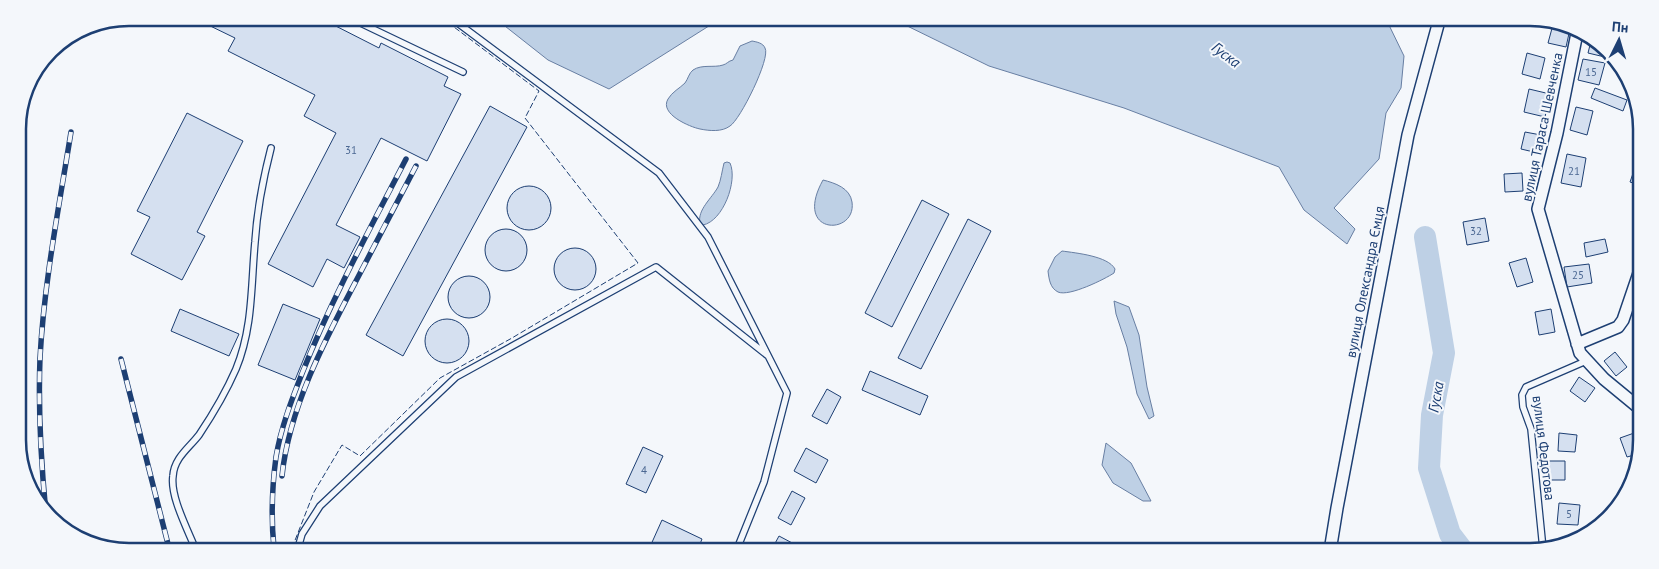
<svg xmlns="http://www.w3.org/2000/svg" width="1659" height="569" font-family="'PT Sans',sans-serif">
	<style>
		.water { fill: #bed0e5; stroke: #687fa3 }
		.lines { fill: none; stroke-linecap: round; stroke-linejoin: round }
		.river { stroke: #bed0e5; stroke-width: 22 }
		.building { fill: #d5e0f0; stroke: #1d3f73 }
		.lane-casing { stroke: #1d3f73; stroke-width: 8 }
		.street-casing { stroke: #1d3f73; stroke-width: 14 }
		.lane { stroke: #f4f7fb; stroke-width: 5.5 }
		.street { stroke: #f4f7fb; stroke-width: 11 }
		.rail-casing { stroke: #1d3f73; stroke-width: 5.5 }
		.rail { stroke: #f4f7fb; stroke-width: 4; stroke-dasharray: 11; stroke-linecap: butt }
		.fence { stroke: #1d3f73; stroke-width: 1; stroke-dasharray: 6 2.5; stroke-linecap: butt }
		.labels { text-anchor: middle; stroke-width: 4; stroke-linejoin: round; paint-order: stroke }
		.number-label { font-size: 11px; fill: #4b6792 }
		.street-label { font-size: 14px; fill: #1d3f73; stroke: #f4f7fb }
		.water-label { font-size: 15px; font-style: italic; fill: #1d3f73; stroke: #f4f7fb }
		.rim { fill: none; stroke: #1d3f73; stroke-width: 2.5 }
	</style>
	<rect width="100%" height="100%" fill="#f4f7fb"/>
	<path class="water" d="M496 19H733L712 24 609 89 548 60Z
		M895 20 1387 21 1404 56 1401 88 1386 113 1379 159 1334 208 1355 229 1347 244 1304 210 1279 167 1124 108 989 66Z
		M752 41C757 42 763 43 765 48 771 58 740 120 730 126 722 132 710 131 700 129 690 127 659 114 668 99 672 92 680 88 685 83 688 79 689 73 693 70 702 64 714 68 723 65 727 64 728 61 733 60L740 46Z
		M727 162 730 163C738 181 723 221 703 225L700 223C697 210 712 198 718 187 721 180 722 171 724 163Z
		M823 180C835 183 850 188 852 202 857 236 792 236 823 180Z
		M1062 251C1076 253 1108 256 1115 269L1114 273C1105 279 1069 297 1058 292 1050 288 1049 279 1048 271L1055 257Z
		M1114 301 1129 307 1139 335 1147 387 1154 416 1149 419 1137 394 1127 347 1116 314Z
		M1106 443 1131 463 1151 501H1143L1113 483 1102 465Z"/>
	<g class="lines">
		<path class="river" d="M1425 237 1444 353 1432 415 1429 468 1450 534 1463 551"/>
	</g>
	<path class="building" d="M202 18H320L379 48 381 43 448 77 444 86 461 94 427 161 381 138 336 225 360 237 344 268 327 259 313 287 268 264 336 133 304 116 315 95 228 51 235 38 200 21Z
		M1554 21H1559L1570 29 1566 47 1548 43Z
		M1591 41 1610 53 1609 58 1588 53Z
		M1527 53 1545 58 1540 79 1522 74Z
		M1583 59 1605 63 1599 85 1578 80Z
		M1595 88 1627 100 1623 111 1591 98Z
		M1529 89 1550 94 1545 117 1524 112Z
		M490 106 527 127 403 356 366 335Z
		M1576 107 1593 111 1587 135 1570 130Z
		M187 113 243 141 197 232 205 236 182 280 131 254 150 217 137 211Z
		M1525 132 1541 135 1538 153 1521 149Z
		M1567 154 1586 158 1581 187 1561 183Z
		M1637 162 1639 163V185L1630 182Z
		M1522 173 1523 191 1505 192 1504 174Z
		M507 208a22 22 0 1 1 44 0a22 22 0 1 1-44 0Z
		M922 200 949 214 892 327 865 313Z
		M1485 218 1489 241 1467 245 1463 222Z
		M968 219 991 231 921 369 898 358Z
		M485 250a21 21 0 1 1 42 0a21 21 0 1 1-42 0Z
		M1605 239 1608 252 1586 257 1584 243Z
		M554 269a21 21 0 1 1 42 0a21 21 0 1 1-42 0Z
		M1526 258 1533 282 1517 287 1509 263Z
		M1589 264 1592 283 1567 287 1564 267Z
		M448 297a21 21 0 1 1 42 0a21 21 0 1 1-42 0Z
		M283 304 320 319 295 380 258 365Z
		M180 309 239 334 229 356 171 331Z
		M1551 309 1555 332 1539 335 1535 312Z
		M425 341a22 22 0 1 1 44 0a22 22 0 1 1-44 0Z
		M1615 352 1627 367 1616 376 1604 361Z
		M870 371 928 396 920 415 862 390Z
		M1579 377 1595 388 1585 402 1570 391Z
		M827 389 841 397 827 424 812 416Z
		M1637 432 1638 454 1627 457 1620 438Z
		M1559 433 1577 435 1575 452 1558 451Z
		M643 447 663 456 646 493 626 484Z
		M806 448 828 460 816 483 794 471Z
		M1548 461H1565V480H1548Z
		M792 491 805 498 791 525 778 518Z
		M1559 503 1580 505 1578 525 1557 524Z
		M662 520 702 539 698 549H649Z
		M779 536 796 545 794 549H772Z"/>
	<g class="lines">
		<defs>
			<path id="lane" d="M350 18 463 72
				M451 18 659 173 708 237 787 393 764 482 737 549
				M195 548C187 528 170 496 173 476 174 458 189 448 199 435 213 414 226 392 236 369 253 328 251 285 255 242 257 211 263 179 271 148
				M298 548 302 534 320 506 456 377 656 267 767 355
				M1543 549 1531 429 1523 407 1522 395 1526 387 1586 361"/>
			<path id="street" d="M1577 33 1557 133 1538 209 1580 353 1604 379 1638 407
				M1577 344 1618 327 1623 320 1639 273
				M1330 551 1337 508 1408 135 1439 21"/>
		</defs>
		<use href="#lane" class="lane-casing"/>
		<use href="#street" class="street-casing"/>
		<use href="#lane" class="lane"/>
		<use href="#street" class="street"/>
		<defs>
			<path id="rail" d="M121 359 169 548
				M282 476C289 408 325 340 356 281 376 242 396 204 416 166
				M46 514C41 462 38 410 40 358 44 282 59 207 71 132
				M274 548C271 519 272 487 276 457 281 427 292 399 303 371 332 298 370 229 406 159"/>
		</defs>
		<use href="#rail" class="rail-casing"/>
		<use href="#rail" class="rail"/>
		<path class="fence" d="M292 548 314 492 342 445 360 456 440 378 512 338 638 263 525 118 539 91 442 18"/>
	</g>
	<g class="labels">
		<g class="number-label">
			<text x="1591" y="76">15</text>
			<text x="351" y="154">31</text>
			<text x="1574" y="175">21</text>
			<text x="1476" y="235">32</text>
			<text x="1578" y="279">25</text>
			<text x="644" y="474">4</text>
			<text x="1569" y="518">5</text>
		</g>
		<g class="street-label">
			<text transform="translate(1542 127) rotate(-78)" y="5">вулиця Тараса Шевченка</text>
			<text transform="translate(1365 282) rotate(-79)" y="5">вулиця Олександра Ємця</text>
			<text transform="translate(1544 448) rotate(83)" y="5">вулиця Федотова</text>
		</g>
		<g class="water-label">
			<text transform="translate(1226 55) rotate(37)" y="5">Гуска</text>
			<text transform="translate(1436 397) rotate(-80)" y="5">Гуска</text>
		</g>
	</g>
	<path d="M0 0H1659V569H0ZM129 26H1530A103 103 0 0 1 1633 129V440A103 103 0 0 1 1530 543H129A103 103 0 0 1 26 440V129A103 103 0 0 1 129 26Z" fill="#f4f7fb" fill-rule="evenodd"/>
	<path class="rim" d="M129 26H1530A103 103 0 0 1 1633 129V440A103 103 0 0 1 1530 543H129A103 103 0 0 1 26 440V129A103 103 0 0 1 129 26Z"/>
	<g transform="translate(1619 40) rotate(5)" stroke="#f4f7fb" stroke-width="4" paint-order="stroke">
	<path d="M0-4L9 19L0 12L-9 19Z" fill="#1d3f73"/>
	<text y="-8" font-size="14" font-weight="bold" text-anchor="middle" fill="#1d3f73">Пн</text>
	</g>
</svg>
